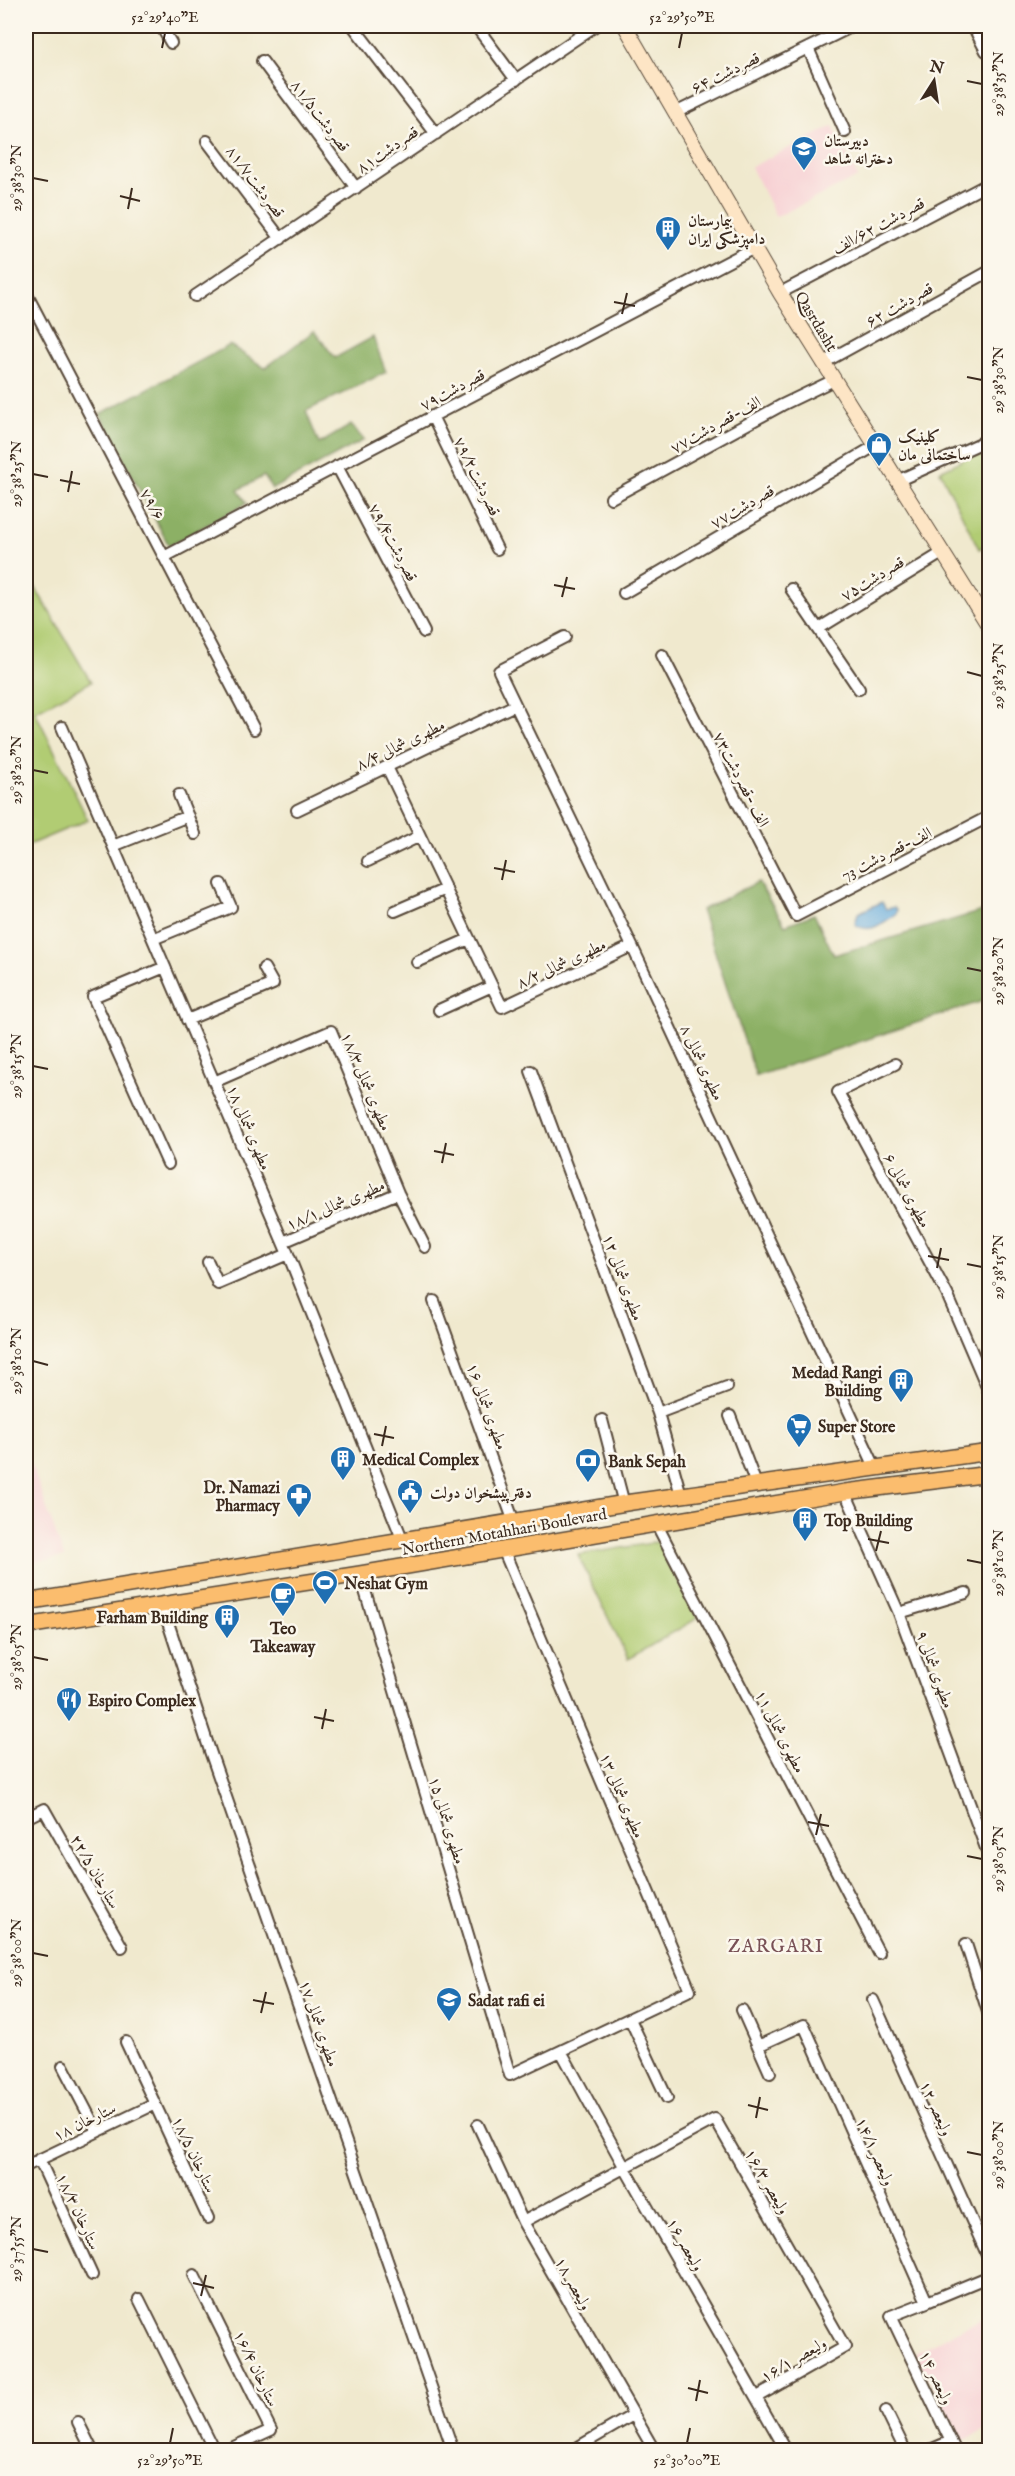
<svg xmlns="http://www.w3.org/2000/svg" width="1015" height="2476" font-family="'IM FELL English',Amiri,serif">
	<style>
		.built { fill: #f7cfd3 }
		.green { fill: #b1cc73; stroke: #767b48; stroke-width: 1.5 }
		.forest { fill: #8cb065; stroke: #646d42; stroke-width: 1.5 }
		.water { fill: #65aadb; stroke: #506a7c; stroke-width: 1.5 }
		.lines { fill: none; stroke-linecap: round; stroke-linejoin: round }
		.minor-casing { stroke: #564738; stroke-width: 14 }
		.secondary-casing { stroke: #564738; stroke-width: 16 }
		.primary-casing { stroke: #564738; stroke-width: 18 }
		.minor { stroke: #fff; stroke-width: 10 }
		.secondary { stroke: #fde5c5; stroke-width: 14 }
		.primary { stroke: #fbbd6e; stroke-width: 15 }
		.ticks { fill: none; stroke: #3b2a1e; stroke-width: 2 }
		.labels { text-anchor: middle; stroke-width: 5; stroke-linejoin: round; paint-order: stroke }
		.street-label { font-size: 16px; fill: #3b2a1e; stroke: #fbf7ec }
		.poi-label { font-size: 16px; font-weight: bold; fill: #3b2a1e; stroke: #fbf7ec; text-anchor: start }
		.neighbourhood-label { font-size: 18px; letter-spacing: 1.5px; fill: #795156; stroke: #fbf7ec }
		.neatline { fill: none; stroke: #3b2a1e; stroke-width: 2 }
		.ticks-label { font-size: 15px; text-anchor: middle; fill: #3b2a1e }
	</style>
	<rect width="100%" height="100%" fill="#fbf7ec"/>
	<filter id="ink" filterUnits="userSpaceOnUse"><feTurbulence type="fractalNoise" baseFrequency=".0167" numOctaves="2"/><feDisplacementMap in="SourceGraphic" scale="12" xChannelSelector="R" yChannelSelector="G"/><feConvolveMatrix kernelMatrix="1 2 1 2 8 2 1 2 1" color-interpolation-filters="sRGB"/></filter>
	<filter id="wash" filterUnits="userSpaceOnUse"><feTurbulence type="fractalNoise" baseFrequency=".008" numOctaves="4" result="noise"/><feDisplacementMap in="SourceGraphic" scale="24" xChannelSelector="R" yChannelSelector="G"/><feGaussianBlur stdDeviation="1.35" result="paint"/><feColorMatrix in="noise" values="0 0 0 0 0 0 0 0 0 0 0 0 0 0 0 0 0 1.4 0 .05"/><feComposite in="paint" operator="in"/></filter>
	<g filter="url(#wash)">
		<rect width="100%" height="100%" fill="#f0e9ce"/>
		<path class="built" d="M833 126 858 177 776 217 751 167Z
			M26 1449 64 1557 26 1564Z
			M989 2315V2429L962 2441 915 2353Z"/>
		<path class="green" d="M989 447V544L979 549 940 471Z
			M26 572 91 682 35 711 88 820 26 846Z
			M658 1542 698 1618 628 1659 578 1555Z"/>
		<path class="forest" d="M314 331 335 358 373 337 386 372 306 411 319 444 351 425 364 440 272 489 264 476 238 490 247 503 169 546 100 414 230 345 265 368Z
			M758 882 785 925 814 914 834 955 989 909V999L756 1076 701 910Z"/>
		<path class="water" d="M882 902 886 909 894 907 897 910 896 914C885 921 870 936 855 924L858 913Z"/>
	</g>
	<g filter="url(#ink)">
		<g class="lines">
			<defs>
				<path id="minor" d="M161 26 171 43
					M353 26 436 134
					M476 26 516 80
					M973 26 986 51 990 49
					M808 48 845 132
					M262 61 356 188
					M675 113 853 26
					M207 141 281 239
					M26 293 254 729
					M780 293 990 183
					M195 296 595 26
					M823 363 990 271
					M432 416 497 549
					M337 466 424 632
					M897 481 990 439
					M611 498 782 405 834 380
					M164 557 754 248
					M791 589 859 689
					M624 593 875 446
					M818 629 942 553
					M565 637 499 671 632 946 875 1467
					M662 655 796 916 990 816
					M62 727 288 1254 403 1541
					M387 767 502 1007 632 946
					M179 795 195 834
					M297 810 515 705
					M113 846 188 816
					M368 861 420 836
					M395 911 446 889
					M153 939 231 907 221 884
					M417 962 469 939
					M165 967 93 997 168 1164
					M439 1010 492 986
					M187 1020 273 984 264 968
					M895 1064 838 1092 947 1294 990 1394
					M531 1071 658 1413 681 1495
					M214 1082 331 1031 398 1193 425 1247
					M283 1242 398 1193
					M208 1262 218 1284 288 1254
					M434 1301 514 1522
					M658 1413 727 1387
					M730 1416 756 1484
					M602 1420 624 1504
					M845 1492 899 1613 990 1859
					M656 1523 879 1953
					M360 1574 510 2075 690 1990 503 1549
					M162 1604 210 1751 453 2450
					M899 1613 966 1593
					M26 1818 44 1809 122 1947
					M966 1944 990 2018
					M873 2000 990 2261
					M742 2010 770 2073
					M630 2019 667 2098
					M126 2042 208 2218
					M758 2046 804 2025 927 2302 891 2316 955 2450
					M561 2051 625 2168 786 2450
					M63 2066 97 2131
					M478 2125 523 2222 654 2450
					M39 2159 92 2275
					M26 2166 155 2104
					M523 2222 715 2119 845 2347 757 2397
					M194 2275 271 2430 227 2450
					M139 2299 214 2450
					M927 2302 990 2276
					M886 2411 905 2450
					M78 2422 92 2450
					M573 2450 633 2415
					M930 2450 951 2441"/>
				<path id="secondary" d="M625 26 780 293 990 628"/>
				<path id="primary" d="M26 1602 632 1502 990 1452
					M26 1626 360 1574 845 1492 990 1474"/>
			</defs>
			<use href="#minor" class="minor-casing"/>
			<use href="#secondary" class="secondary-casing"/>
			<use href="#primary" class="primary-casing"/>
			<use href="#minor" class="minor"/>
			<use href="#secondary" class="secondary"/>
			<use href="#primary" class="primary"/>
		</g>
	</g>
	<path class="ticks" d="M162 48 165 33M679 48 682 33M967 81 982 84M33 178 48 181M120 196 140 201M128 209 132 188M614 302 635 306M622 314 627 293M967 377 982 380M33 474 48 477M60 480 80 484M68 492 72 471M554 585 575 589M562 597 567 577M967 672 982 676M33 770 48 773M494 868 515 872M502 880 506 860M967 968 982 971M33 1066 48 1069M434 1151 454 1155M442 1163 446 1143M928 1256 949 1260M967 1264 982 1267M937 1268 941 1248M33 1361 48 1365M374 1434 394 1438M382 1446 386 1426M868 1539 889 1543M876 1551 881 1531M967 1560 982 1563M33 1657 48 1660M314 1717 334 1721M322 1729 326 1709M808 1822 829 1826M816 1835 821 1814M967 1856 982 1859M33 1953 48 1956M253 2000 274 2004M261 2013 266 1992M748 2105 768 2110M756 2118 760 2097M967 2152 982 2155M33 2249 48 2252M193 2283 214 2288M201 2296 206 2275M688 2388 708 2393M696 2401 700 2380M170 2443 173 2428M687 2443 690 2428"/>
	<defs>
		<symbol id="school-pin" viewBox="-11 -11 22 30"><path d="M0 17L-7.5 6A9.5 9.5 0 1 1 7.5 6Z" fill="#1f6fb2" stroke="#fbf7ec"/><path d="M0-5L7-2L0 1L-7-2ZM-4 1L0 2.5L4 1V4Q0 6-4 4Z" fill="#fff"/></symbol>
		<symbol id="building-pin" viewBox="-11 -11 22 30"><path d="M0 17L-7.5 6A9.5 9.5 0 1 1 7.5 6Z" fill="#1f6fb2" stroke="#fbf7ec"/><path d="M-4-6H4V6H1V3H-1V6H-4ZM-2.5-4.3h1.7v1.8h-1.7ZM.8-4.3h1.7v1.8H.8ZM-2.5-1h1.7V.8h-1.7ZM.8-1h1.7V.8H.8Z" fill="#fff"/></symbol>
		<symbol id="shop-pin" viewBox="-11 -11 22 30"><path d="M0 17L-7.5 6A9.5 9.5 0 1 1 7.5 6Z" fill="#1f6fb2" stroke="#fbf7ec"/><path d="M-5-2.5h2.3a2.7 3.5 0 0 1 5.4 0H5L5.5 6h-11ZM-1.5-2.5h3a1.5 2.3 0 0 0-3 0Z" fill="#fff"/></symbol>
		<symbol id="supermarket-pin" viewBox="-11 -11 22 30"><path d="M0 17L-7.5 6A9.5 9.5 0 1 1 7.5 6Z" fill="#1f6fb2" stroke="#fbf7ec"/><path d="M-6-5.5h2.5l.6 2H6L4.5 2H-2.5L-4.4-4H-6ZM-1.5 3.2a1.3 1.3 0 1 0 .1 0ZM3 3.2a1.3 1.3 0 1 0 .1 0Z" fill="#fff"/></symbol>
		<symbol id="bank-pin" viewBox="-11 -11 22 30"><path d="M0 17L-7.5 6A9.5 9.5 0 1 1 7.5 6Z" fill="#1f6fb2" stroke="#fbf7ec"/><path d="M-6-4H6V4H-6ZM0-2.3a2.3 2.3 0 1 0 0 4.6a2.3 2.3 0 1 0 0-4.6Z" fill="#fff"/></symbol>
		<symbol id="civic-pin" viewBox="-11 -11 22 30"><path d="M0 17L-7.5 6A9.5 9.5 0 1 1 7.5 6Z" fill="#1f6fb2" stroke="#fbf7ec"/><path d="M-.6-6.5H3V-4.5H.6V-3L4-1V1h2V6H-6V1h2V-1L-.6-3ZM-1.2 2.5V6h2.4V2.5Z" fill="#fff"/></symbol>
		<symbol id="pharmacy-pin" viewBox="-11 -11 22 30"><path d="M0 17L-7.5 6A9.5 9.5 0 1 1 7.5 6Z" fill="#1f6fb2" stroke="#fbf7ec"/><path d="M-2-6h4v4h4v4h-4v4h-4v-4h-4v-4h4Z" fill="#fff"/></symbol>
		<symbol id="stadium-pin" viewBox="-11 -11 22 30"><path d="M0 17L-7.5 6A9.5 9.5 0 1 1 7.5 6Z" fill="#1f6fb2" stroke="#fbf7ec"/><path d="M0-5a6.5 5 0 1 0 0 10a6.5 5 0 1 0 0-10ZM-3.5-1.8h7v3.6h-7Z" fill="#fff"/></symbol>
		<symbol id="cafe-pin" viewBox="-11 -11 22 30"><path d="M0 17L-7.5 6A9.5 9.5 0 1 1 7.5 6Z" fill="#1f6fb2" stroke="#fbf7ec"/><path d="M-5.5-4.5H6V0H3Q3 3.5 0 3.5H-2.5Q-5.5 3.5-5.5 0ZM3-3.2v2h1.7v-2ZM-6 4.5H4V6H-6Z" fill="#fff"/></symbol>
		<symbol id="restaurant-pin" viewBox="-11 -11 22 30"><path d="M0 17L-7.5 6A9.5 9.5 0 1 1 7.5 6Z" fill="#1f6fb2" stroke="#fbf7ec"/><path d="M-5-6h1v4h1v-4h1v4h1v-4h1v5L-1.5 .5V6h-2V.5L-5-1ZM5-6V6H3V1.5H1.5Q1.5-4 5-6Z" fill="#fff"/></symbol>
	</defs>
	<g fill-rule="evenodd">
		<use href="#school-pin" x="789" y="134" width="30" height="40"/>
		<use href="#building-pin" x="653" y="214" width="30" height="40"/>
		<use href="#shop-pin" x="864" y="430" width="30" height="40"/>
		<use href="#building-pin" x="886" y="1366" width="30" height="40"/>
		<use href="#supermarket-pin" x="784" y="1411" width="30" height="40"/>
		<use href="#building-pin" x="328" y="1444" width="30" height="40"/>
		<use href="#bank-pin" x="573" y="1446" width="30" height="40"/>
		<use href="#civic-pin" x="395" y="1477" width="30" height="40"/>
		<use href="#pharmacy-pin" x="284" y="1481" width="30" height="40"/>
		<use href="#building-pin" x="790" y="1505" width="30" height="40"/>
		<use href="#stadium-pin" x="310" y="1568" width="30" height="40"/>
		<use href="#cafe-pin" x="268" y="1580" width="30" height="40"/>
		<use href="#building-pin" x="212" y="1602" width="30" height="40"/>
		<use href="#restaurant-pin" x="54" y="1685" width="30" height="40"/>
		<use href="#school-pin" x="434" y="1985" width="30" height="40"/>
	</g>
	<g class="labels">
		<g class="street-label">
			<text transform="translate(725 72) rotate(-26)" y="6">۶۴ قصردشت</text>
			<text transform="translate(321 115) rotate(53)" y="6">قصردشت۸۱/۵</text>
			<text transform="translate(387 149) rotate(-34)" y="6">قصردشت۸۱</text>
			<text transform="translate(256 181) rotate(53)" y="6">قصردشت۸۱/۷</text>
			<text transform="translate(878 225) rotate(-28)" y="6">قصردشت ۶۲/الف</text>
			<text transform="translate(899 304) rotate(-29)" y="6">قصردشت ۶۲</text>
			<text transform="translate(817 321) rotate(59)" y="6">Qasrdasht</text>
			<text transform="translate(452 389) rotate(-28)" y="6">قصردشت۷۹</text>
			<text transform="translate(715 424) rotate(-29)" y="6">۷۷الف-قصردشت</text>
			<text transform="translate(478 476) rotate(64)" y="6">قصردشت۷۹/۲</text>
			<text transform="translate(153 504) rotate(62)" y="6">۷۹/۶</text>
			<text transform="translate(742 506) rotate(-30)" y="6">قصردشت۷۷</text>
			<text transform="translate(394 542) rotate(62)" y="6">قصردشت۷۹/۴</text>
			<text transform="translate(872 578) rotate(-31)" y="6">قصردشت۷۵</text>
			<text transform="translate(400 744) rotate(-26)" y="6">۸/۴ مطهری شمالی</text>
			<text transform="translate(742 779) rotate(63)" y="6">الف -قصردشت۷۳</text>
			<text transform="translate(886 853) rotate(-27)" y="6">73 الف-قصردشت</text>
			<text transform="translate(561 963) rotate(-25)" y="6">۸/۲ مطهری شمالی</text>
			<text transform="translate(703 1062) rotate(65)" y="6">۸ مطهری شمالی</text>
			<text transform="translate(367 1081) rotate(67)" y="6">۱۸/۳ مطهری شمالی</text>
			<text transform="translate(250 1127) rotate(67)" y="6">۱۸ مطهری شمالی</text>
			<text transform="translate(908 1190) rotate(62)" y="6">۶ مطهری شمالی</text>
			<text transform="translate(335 1204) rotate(-23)" y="6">۱۸/۱ مطهری شمالی</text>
			<text transform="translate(624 1277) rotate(70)" y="6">۱۲ مطهری شمالی</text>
			<text transform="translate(488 1406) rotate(70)" y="6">۱۶ مطهری شمالی</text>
			<text transform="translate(504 1531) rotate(-10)" y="6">Northern Motahhari Boulevard</text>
			<text transform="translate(936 1669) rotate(70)" y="6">۹ مطهری شمالی</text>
			<text transform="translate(781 1731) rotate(63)" y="6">۱۱ مطهری شمالی</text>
			<text transform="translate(623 1795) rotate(67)" y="6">۱۳ مطهری شمالی</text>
			<text transform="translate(448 1820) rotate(73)" y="6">۱۵ مطهری شمالی</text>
			<text transform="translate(96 1871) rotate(60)" y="6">۲۲/۵ ستارخان</text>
			<text transform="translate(320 2023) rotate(71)" y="6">۱۷ مطهری شمالی</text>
			<text transform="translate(937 2108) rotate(66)" y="6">۱۲ ولیعصر</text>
			<text transform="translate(84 2121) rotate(-26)" y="6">۱۸ ستارخان</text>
			<text transform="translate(876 2151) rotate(66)" y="6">۱۴/۱ ولیعصر</text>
			<text transform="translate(195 2154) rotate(65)" y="6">۱۸/۵ ستارخان</text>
			<text transform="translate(768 2181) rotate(60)" y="6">۱۶/۳ ولیعصر</text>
			<text transform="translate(79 2211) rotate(65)" y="6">۱۸/۳ ستارخان</text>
			<text transform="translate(686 2244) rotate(60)" y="6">۱۶ ولیعصر</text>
			<text transform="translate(574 2283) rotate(61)" y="6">۱۸ ولیعصر</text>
			<text transform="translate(793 2359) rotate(-30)" y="6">۱۶/۱ ولیعصر</text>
			<text transform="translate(257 2368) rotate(64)" y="6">۱۶/۴ ستارخان</text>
			<text transform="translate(937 2377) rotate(65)" y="6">۱۴ ولیعصر</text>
		</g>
		<g class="poi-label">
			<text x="824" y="146">دبیرستان<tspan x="824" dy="18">دخترانه شاهد</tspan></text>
			<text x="688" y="226">بیمارستان<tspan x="688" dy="18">دامپزشکی ایران</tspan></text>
			<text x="898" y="442">کلینیک<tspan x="898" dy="18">ساختمانی مان</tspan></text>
			<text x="882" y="1378" text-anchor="end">Medad Rangi<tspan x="882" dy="18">Building</tspan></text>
			<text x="818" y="1432">Super Store</text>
			<text x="362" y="1465">Medical Complex</text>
			<text x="608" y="1467">Bank Sepah</text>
			<text x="280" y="1493" text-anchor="end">Dr. Namazi<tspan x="280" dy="18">Pharmacy</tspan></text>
			<text x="430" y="1498">دفترپیشخوان دولت</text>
			<text x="824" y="1526">Top Building</text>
			<text x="344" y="1589">Neshat Gym</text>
			<text x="208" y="1623" text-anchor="end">Farham Building</text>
			<text x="283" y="1634" text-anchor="middle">Teo<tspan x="283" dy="18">Takeaway</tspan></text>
			<text x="88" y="1706">Espiro Complex</text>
			<text x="468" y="2006">Sadat rafi ei</text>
		</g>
		<g class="neighbourhood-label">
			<text x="776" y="1952">ZARGARI</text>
		</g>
	</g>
	<rect width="1015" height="2476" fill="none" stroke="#fbf7ec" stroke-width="66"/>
	<g transform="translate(934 81) rotate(12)" stroke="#fbf7ec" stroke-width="4.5" paint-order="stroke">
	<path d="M0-4.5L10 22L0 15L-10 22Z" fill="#3b2a1e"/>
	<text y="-9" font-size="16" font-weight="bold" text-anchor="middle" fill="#3b2a1e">N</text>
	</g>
	<rect x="33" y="33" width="949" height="2410" class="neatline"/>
	<g class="ticks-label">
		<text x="165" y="22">52°29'40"E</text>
		<text x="682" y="22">52°29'50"E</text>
		<text transform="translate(998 84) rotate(-90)" y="5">29°38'35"N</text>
		<text transform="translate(16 178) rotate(-90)" y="5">29°38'30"N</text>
		<text transform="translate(998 380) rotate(-90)" y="5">29°38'30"N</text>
		<text transform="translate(16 474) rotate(-90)" y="5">29°38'25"N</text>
		<text transform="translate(998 676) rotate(-90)" y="5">29°38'25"N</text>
		<text transform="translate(16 770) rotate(-90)" y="5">29°38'20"N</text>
		<text transform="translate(998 971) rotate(-90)" y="5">29°38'20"N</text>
		<text transform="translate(16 1066) rotate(-90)" y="5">29°38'15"N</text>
		<text transform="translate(998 1267) rotate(-90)" y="5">29°38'15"N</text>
		<text transform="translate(16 1361) rotate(-90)" y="5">29°38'10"N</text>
		<text transform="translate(998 1563) rotate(-90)" y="5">29°38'10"N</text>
		<text transform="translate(16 1657) rotate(-90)" y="5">29°38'05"N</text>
		<text transform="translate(998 1859) rotate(-90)" y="5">29°38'05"N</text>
		<text transform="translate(16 1953) rotate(-90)" y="5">29°38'00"N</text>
		<text transform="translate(998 2155) rotate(-90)" y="5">29°38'00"N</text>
		<text transform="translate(16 2249) rotate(-90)" y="5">29°37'55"N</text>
		<text x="170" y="2465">52°29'50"E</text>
		<text x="687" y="2465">52°30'00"E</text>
	</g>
</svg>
